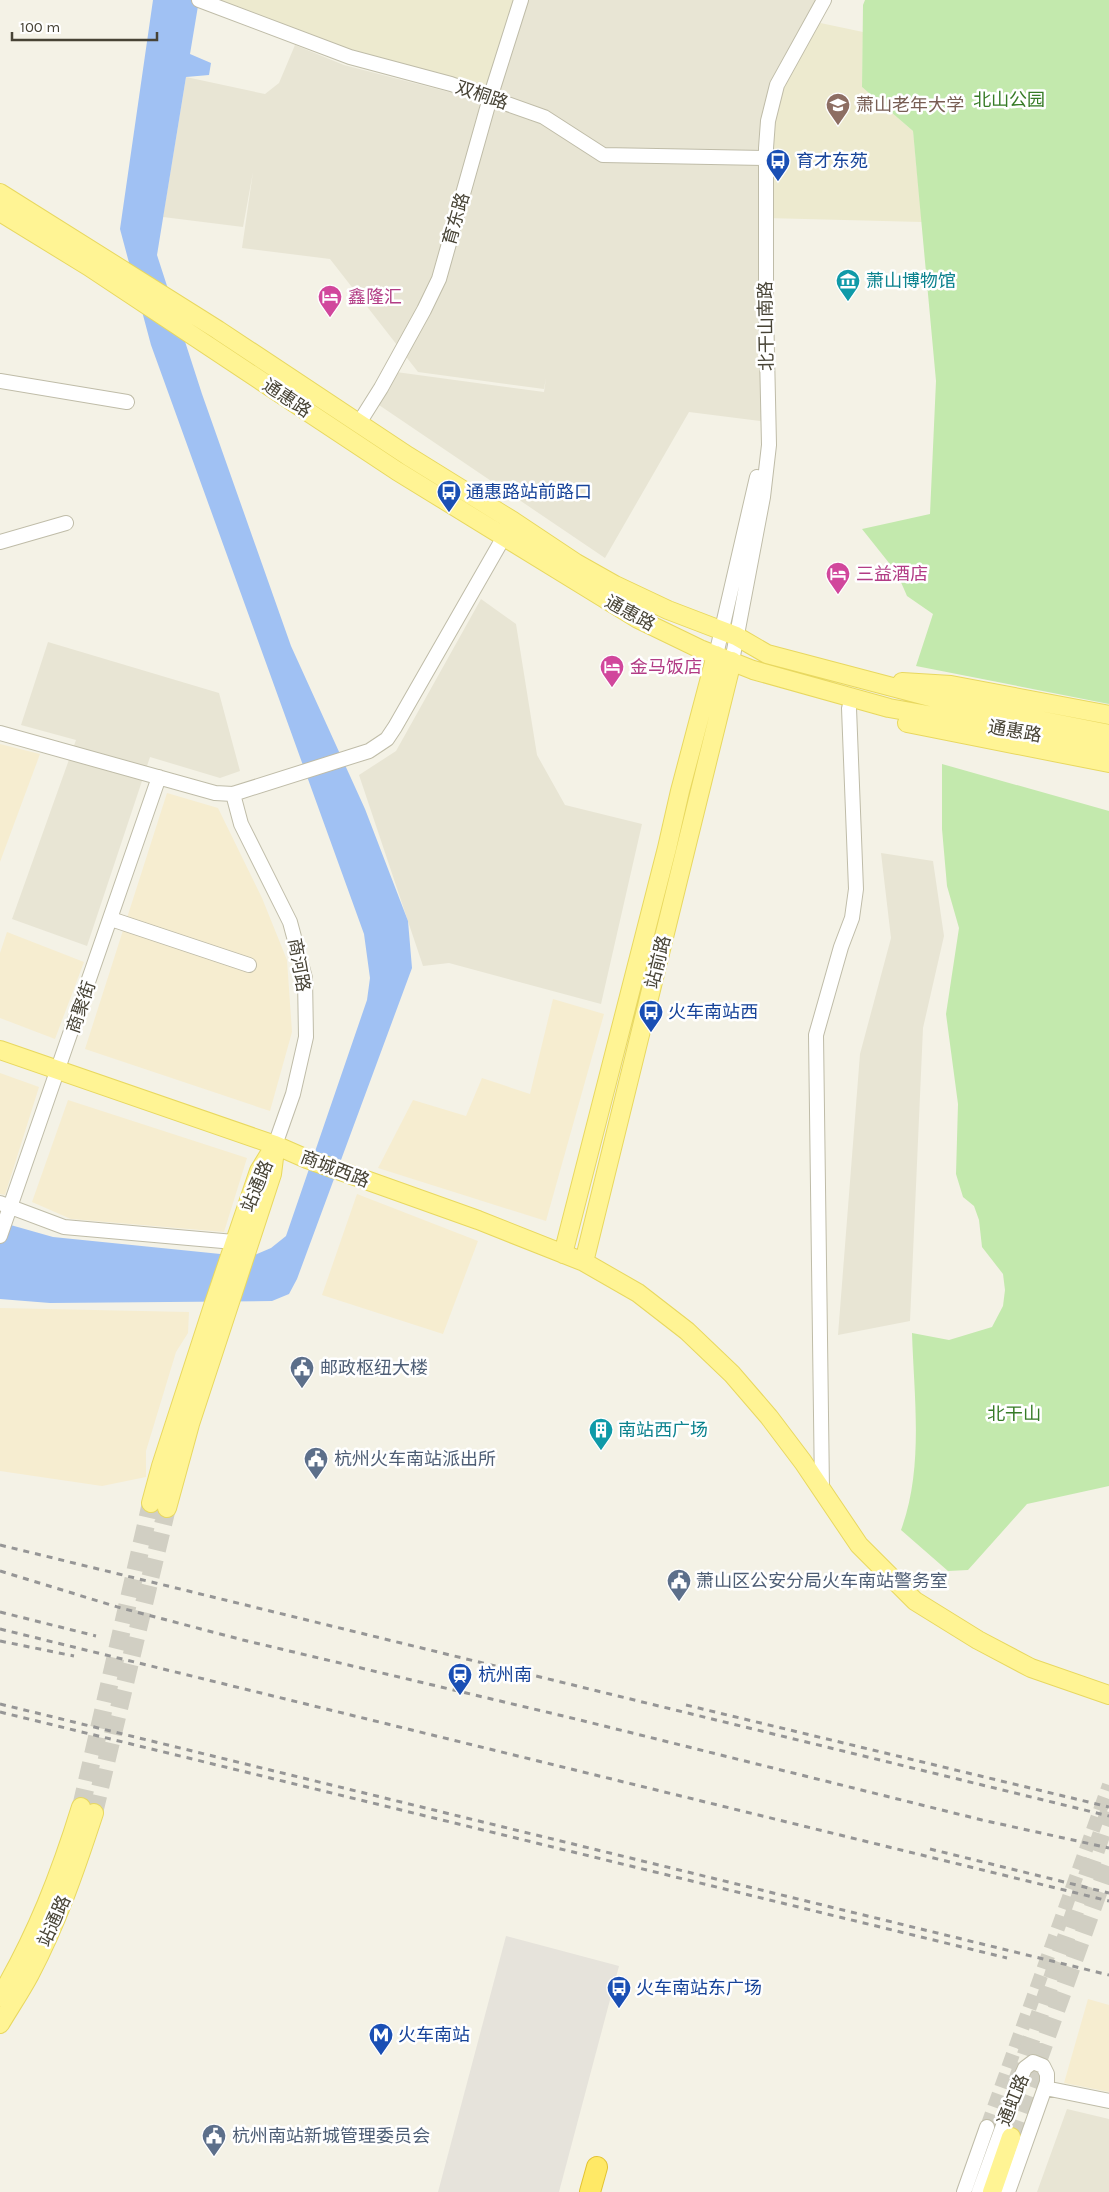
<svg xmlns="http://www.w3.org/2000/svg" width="1109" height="2192" font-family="Karla,'Noto Sans SC',sans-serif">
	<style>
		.residential { fill: #e8e5d4 }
		.commercial { fill: #f6edd0 }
		.industrial { fill: #e6e3db }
		.education { fill: #edeacf }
		.green { fill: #c3e9ad }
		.water { fill: #a0c1f3 }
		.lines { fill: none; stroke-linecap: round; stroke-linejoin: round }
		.minor-tunnel { stroke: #d1cfc3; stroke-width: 14; stroke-dasharray: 14 7; stroke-linecap: butt }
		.major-tunnel { stroke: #d1cfc3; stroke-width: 18; stroke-dasharray: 18 9; stroke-linecap: butt }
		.minor-casing { stroke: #bfbca8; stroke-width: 16 }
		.major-casing { stroke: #e8d860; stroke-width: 20 }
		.highway-casing { stroke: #e3c331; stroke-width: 22 }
		.minor { stroke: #fff; stroke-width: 14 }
		.major { stroke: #fff494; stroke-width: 18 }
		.highway { stroke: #ffe966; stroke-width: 20 }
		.rail { stroke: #969696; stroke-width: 3; stroke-dasharray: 6 6; stroke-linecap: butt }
		.labels { text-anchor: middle; stroke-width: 5; stroke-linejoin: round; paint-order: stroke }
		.street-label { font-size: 18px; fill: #474335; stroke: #fff }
		.park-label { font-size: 18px; fill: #367b26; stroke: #fff }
		.education-label { font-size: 18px; fill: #785e54; stroke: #fff; text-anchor: start }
		.transit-label { font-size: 18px; fill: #164399; stroke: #fff; text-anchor: start }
		.culture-label { font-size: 18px; fill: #0d838f; stroke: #fff; text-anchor: start }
		.hotel-label { font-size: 18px; fill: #b23c85; stroke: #fff; text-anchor: start }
		.service-label { font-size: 18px; fill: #4e5e75; stroke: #fff; text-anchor: start }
	</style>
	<rect width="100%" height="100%" fill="#f4f2e6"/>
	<path class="residential" d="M521 0H824L768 121V422L689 412 605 558 376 403 396 372 544 392 546 378 544 389 418 372 330 259 242 248 253 172 243 227 163 217 186 77 265 94 279 83 295 45 344 65 534 114 490 98Z
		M481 599 516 624 537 755 565 805 642 824 601 1004 449 963 423 966 359 775 396 751Z
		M48 642 219 693 240 771 220 778 150 757 87 946 12 919 76 740 21 725Z
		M881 853 933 861 944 936 923 1028 910 1321 838 1335 860 1054 891 938Z
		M1067 2109 1109 2119V2192H1037Z"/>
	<path class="commercial" d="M0 744 40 754 0 862Z
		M167 793 218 808 262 898 287 960 292 1032 270 1111 85 1049Z
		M7 932 84 962 55 1039 0 1018V953Z
		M553 999 604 1014 546 1221 378 1168 413 1100 466 1116 482 1078 530 1094Z
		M0 1073 39 1087 5 1195 0 1194Z
		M68 1100 247 1158 224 1232 71 1219 32 1202Z
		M357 1194 478 1241 443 1334 322 1295Z
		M0 1308 189 1312 188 1333 176 1352 146 1451V1477L102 1486 0 1471Z
		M1088 1999 1109 2005V2092L1064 2083Z"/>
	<path class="industrial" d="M506 1936 619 1966 559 2192H438Z"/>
	<path class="education" d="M204 0H521L490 98 350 57Z
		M811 21 863 32 862 87 913 131 922 222 766 218 768 121Z"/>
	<path class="green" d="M865 0H1109V704L916 666 933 614 907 596 897 573 862 529 930 514 936 381 913 131 862 87 863 5Z
		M942 764 1109 811V1486L1027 1504 968 1570 948 1571 901 1530C924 1468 914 1397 912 1333L949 1340 992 1327 1003 1306 1005 1290 1003 1274 982 1247 979 1220 974 1206 963 1197 956 1174 958 1104 946 1014 959 928 947 886 942 829Z"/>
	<path class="water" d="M153 0H199L190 54 211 63 209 75 186 77 157 255 202 394 291 646 365 809 408 921 412 968 297 1279 289 1294 272 1301 50 1303 0 1299V1222L53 1237 250 1257 271 1248 286 1236 367 1000 370 978 364 934 151 345 120 229Z"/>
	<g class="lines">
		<path class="minor-tunnel" d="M987 2127 1109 1785"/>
		<path class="major-tunnel" d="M81 1807 151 1503
			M94 1813 167 1508
			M1017 2081 1109 1812
			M1011 2137 1109 1862"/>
		<defs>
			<path id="minor" d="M199 0 350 57 451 84 544 117 603 155 766 158
				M0 381 127 402
				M359 423 381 388 424 310 439 279 490 98 521 0
				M0 542 66 523
				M716 655 757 477
				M732 661 763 497 769 445 766 308V148L768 121 777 85 824 0
				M0 733 215 793 233 794 369 751 387 739 395 727 509 528
				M233 794 241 824 290 922 305 978 306 1037 293 1094 275 1145
				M111 919 249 965
				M0 1203 64 1227 234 1242
				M0 1236 159 777
				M822 1490 816 1035 841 947 852 918 856 889 849 708
				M1045 2088 1109 2101
				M964 2192 987 2127
				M979 2192 1020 2079 1025 2068 1033 2062 1043 2066 1047 2074V2082L1008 2192"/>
			<path id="major" d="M0 193 218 330 408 456 513 521 576 563 615 585 668 610 736 636 767 654 953 703 1109 734
				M0 212 88 266 397 471 638 619 700 649 753 670 889 708 1109 748
				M902 682 951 685 1109 715
				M907 723 1109 763
				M0 1050 275 1145 307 1159 478 1220 584 1262 638 1293 687 1331 732 1374 769 1417 803 1462 859 1545 915 1601 978 1640 1031 1668 1109 1695
				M563 1254 667 848 680 791 716 655
				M584 1262 732 661
				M151 1503 161 1466 213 1306 259 1171 275 1145
				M167 1508 190 1424 272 1174 275 1150
				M0 1997C36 1936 60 1875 81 1807
				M0 2024C10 2007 21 1991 30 1974 57 1923 76 1868 94 1813
				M992 2192 1011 2137"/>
			<path id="highway" d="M590 2192 597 2167"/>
		</defs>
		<use href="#minor" class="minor-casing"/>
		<use href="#major" class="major-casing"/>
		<use href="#highway" class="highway-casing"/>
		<use href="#minor" class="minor"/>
		<use href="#major" class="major"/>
		<use href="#highway" class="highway"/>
		<path class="rail" d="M0 1545 1109 1816
			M0 1571 121 1608 243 1640 580 1720 982 1820 1109 1848
			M0 1612 96 1636
			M0 1629 1109 1901
			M0 1641 74 1656
			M0 1704 1109 1975
			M686 1705 1109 1807
			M0 1712 1007 1958
			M930 1849 1109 1893"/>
	</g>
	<defs>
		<symbol id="university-pin" viewBox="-11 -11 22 30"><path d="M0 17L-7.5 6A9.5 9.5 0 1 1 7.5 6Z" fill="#8d6e63" stroke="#fff"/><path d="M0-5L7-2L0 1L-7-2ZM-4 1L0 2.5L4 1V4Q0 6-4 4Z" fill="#fff"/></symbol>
		<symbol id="bus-pin" viewBox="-11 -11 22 30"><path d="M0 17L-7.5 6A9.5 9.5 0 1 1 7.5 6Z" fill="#1a4fb4" stroke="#fff"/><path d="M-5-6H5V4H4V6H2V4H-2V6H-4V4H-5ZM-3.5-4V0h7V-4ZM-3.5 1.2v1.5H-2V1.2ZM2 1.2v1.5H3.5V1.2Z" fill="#fff"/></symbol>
		<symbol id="museum-pin" viewBox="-11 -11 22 30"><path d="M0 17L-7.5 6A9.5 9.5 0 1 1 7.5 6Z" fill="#0f9aa8" stroke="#fff"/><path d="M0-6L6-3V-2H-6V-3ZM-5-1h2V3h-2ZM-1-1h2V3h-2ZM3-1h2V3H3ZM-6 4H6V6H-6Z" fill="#fff"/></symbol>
		<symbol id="hotel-pin" viewBox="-11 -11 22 30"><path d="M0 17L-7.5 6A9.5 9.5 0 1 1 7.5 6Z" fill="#d1479c" stroke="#fff"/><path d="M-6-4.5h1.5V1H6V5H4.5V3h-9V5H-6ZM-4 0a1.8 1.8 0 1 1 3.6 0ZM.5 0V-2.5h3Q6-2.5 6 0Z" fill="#fff"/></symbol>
		<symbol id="civic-pin" viewBox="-11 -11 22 30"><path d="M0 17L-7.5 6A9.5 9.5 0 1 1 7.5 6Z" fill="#5c6f8a" stroke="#fff"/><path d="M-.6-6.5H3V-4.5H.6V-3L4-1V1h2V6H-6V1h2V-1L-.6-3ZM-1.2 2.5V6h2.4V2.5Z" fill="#fff"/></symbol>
		<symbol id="building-pin" viewBox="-11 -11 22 30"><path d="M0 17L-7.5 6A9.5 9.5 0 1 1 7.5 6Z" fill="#0f9aa8" stroke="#fff"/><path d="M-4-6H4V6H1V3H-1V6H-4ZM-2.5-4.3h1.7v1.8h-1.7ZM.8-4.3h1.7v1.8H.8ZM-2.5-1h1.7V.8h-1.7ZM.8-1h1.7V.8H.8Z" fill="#fff"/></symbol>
		<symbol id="station-pin" viewBox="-11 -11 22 30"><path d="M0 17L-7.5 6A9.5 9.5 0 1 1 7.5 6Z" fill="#1a4fb4" stroke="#fff"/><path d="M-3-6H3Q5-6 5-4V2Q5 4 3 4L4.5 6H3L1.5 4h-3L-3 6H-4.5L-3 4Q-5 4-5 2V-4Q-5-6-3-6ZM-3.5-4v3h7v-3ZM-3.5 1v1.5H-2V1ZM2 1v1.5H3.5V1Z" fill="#fff"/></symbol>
		<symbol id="metro-pin" viewBox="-11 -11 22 30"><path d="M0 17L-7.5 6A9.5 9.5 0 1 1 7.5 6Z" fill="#1a4fb4" stroke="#fff"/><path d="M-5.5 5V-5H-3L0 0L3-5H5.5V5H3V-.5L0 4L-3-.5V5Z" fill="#fff"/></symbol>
	</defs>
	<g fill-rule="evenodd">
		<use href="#university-pin" x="824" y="91" width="28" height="38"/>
		<use href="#bus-pin" x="764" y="147" width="28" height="38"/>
		<use href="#museum-pin" x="834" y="267" width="28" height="38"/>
		<use href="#hotel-pin" x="316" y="283" width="28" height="38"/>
		<use href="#bus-pin" x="435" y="478" width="28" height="38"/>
		<use href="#hotel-pin" x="824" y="560" width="28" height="38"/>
		<use href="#hotel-pin" x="598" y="653" width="28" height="38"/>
		<use href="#bus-pin" x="637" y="998" width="28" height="38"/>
		<use href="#civic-pin" x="288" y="1354" width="28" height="38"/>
		<use href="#building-pin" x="587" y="1416" width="28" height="38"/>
		<use href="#civic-pin" x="302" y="1445" width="28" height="38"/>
		<use href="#civic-pin" x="665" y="1567" width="28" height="38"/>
		<use href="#station-pin" x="446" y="1661" width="28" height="38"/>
		<use href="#bus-pin" x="605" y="1974" width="28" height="38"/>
		<use href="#metro-pin" x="367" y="2021" width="28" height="38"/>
		<use href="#civic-pin" x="200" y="2122" width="28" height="38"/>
	</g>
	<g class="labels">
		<g class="street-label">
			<text transform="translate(482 95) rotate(19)" y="6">双桐路</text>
			<text transform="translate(456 219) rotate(-74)" y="6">育东路</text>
			<text transform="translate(766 326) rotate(-91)" y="6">北干山南路</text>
			<text transform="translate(287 398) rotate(34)" y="6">通惠路</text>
			<text transform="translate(630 613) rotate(29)" y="6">通惠路</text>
			<text transform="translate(1015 731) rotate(10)" y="6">通惠路</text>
			<text transform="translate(658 962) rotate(-76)" y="6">站前路</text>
			<text transform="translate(299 965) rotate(80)" y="6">商河路</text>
			<text transform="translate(81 1007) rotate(-71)" y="6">商聚街</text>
			<text transform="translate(335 1169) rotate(21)" y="6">商城西路</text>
			<text transform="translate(257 1186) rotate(-67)" y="6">站通路</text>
			<text transform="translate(54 1921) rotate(-66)" y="6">站通路</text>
			<text transform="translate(1013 2100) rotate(-68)" y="6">通虹路</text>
		</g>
		<g class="park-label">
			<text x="1009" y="106">北山公园</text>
			<text x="1014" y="1420">北干山</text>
		</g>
		<g class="education-label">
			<text x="856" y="111">萧山老年大学</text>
		</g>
		<g class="transit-label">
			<text x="796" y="167">育才东苑</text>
			<text x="466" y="498">通惠路站前路口</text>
			<text x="668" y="1018">火车南站西</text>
			<text x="478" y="1681">杭州南</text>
			<text x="636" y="1994">火车南站东广场</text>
			<text x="398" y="2041">火车南站</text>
		</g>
		<g class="culture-label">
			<text x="866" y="287">萧山博物馆</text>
			<text x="618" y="1436">南站西广场</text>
		</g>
		<g class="hotel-label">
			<text x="348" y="303">鑫隆汇</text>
			<text x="856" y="580">三益酒店</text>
			<text x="630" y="673">金马饭店</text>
		</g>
		<g class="service-label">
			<text x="320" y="1374">邮政枢纽大楼</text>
			<text x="334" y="1465">杭州火车南站派出所</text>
			<text x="696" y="1587">萧山区公安分局火车南站警务室</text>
			<text x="232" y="2142">杭州南站新城管理委员会</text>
		</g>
	</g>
	<path d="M12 32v8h145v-8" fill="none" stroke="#474335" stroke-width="2.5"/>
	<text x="20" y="32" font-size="15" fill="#474335" stroke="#ffffff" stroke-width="4" paint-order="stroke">100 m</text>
</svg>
